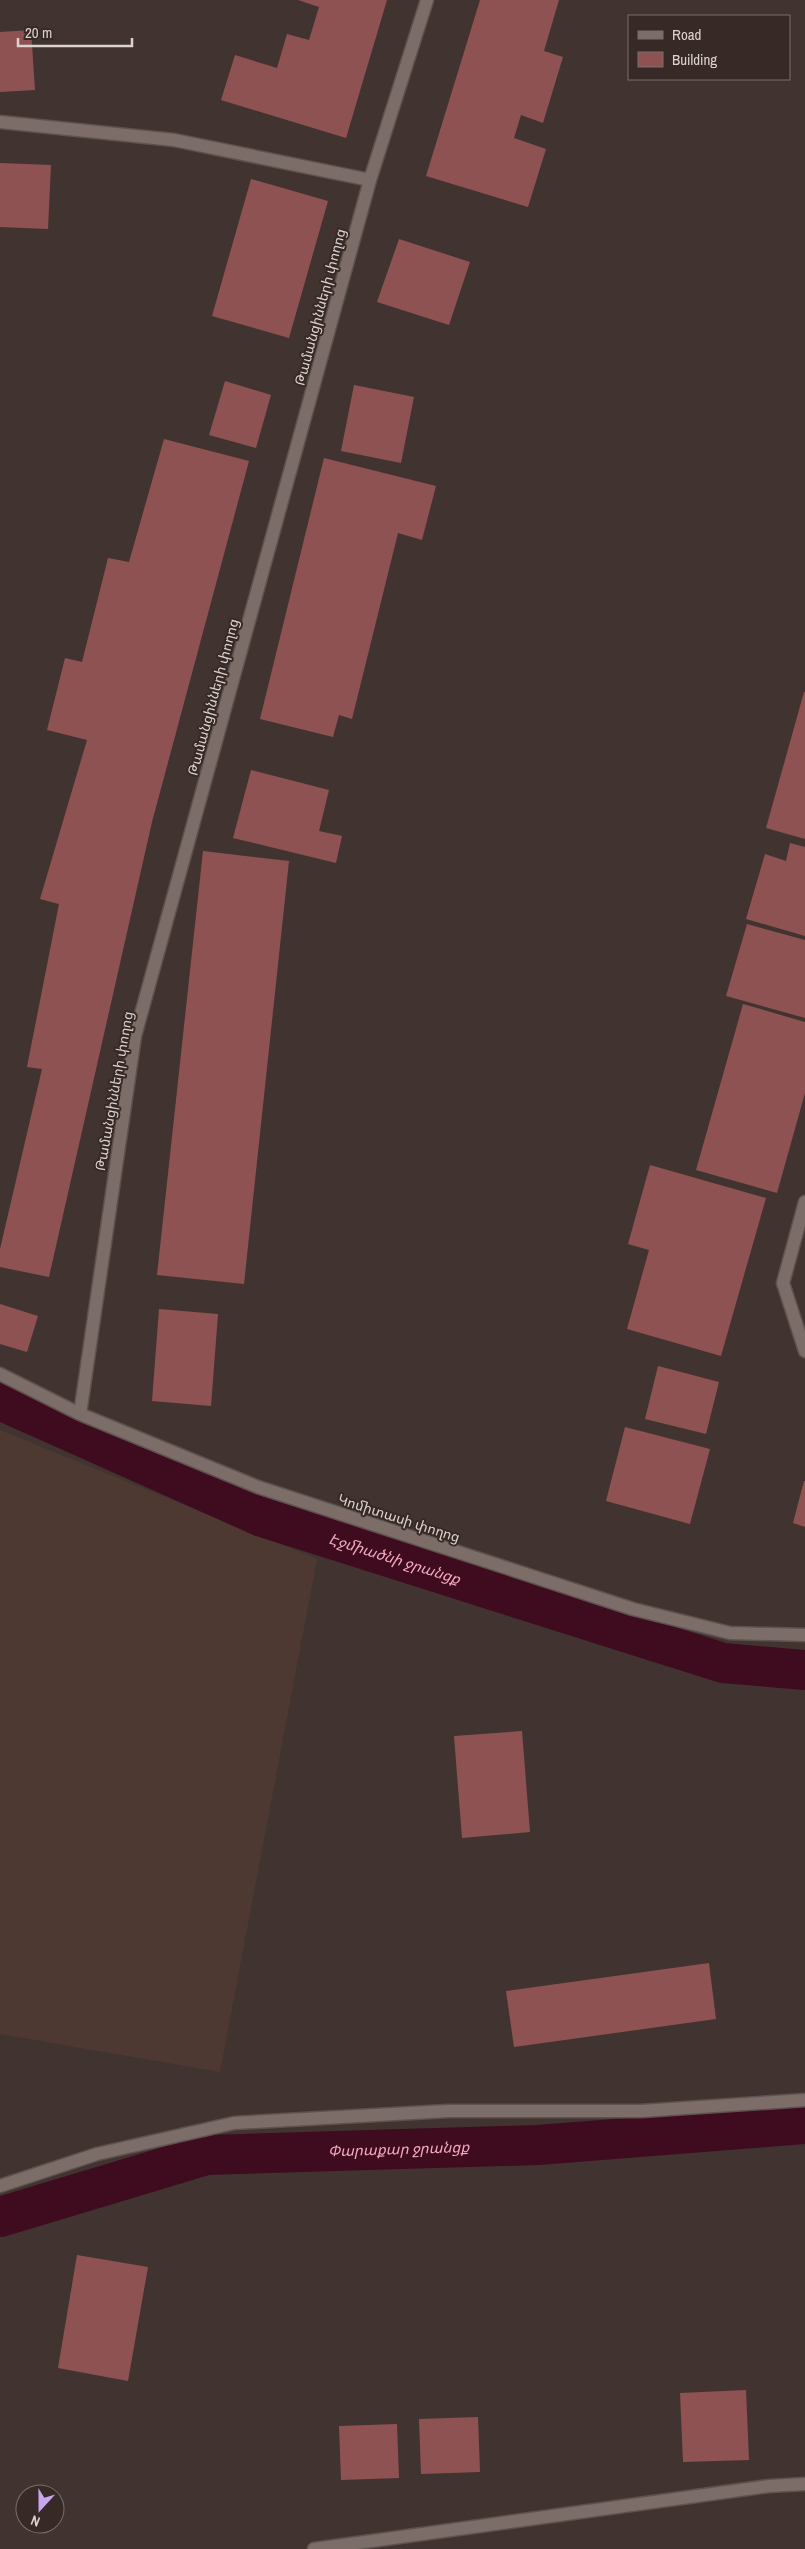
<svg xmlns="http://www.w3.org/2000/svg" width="805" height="2549" font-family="'Archivo Narrow','Noto Sans Armenian',sans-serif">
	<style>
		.built { fill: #4d3932 }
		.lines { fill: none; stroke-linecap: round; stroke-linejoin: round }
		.canal { stroke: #3f0b1f; stroke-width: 40 }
		.building { fill: #8f5253 }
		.minor-casing { stroke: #5e524f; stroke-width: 15 }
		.minor { stroke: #7d6d69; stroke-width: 12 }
		.labels { text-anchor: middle; stroke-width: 4; stroke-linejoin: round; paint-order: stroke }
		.street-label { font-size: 14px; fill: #dcd3d0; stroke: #372a26 }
		.water-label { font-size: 15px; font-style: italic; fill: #f4abbe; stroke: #372a26 }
	</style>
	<rect width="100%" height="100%" fill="#413430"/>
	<path class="built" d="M0 1430 317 1559 220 2072 0 2034Z"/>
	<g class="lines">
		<g class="canal">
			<path id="s1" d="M0 1400 262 1517 723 1663 805 1670"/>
			<path id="s2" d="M0 2217 206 2155 538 2145 805 2124"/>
		</g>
	</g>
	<path class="building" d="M298 0H387L346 138 221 100 235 55 277 68 287 34 309 40 319 7Z
		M480 0H559L544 51 563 57 543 123 521 115 514 138 546 149 528 207 426 176Z
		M31 30 35 90 0 92V32Z
		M0 163 51 165 48 229 0 227Z
		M251 179 328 201 289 338 212 316Z
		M399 239 470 262 449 325 377 302Z
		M225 381 271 395 256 448 209 435Z
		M354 385 414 397 401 463 341 451Z
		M164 439 249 461 152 822 49 1277 0 1267V1249L42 1069 27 1067 59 904 40 899 87 740 47 730 65 658 82 662 108 558 129 562Z
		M324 458 436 486 422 540 398 533 352 719 339 715 333 737 260 719Z
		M804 692H805V839L766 828Z
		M251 770 329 790 319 831 342 836 336 863 233 838Z
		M790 843 805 847V936L746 919 765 854 786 861Z
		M203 851 289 861 244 1284 157 1275Z
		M747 924 805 940V1018L726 996Z
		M743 1004 805 1022V1093L777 1193 696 1170Z
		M650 1165 766 1198 721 1356 627 1329 649 1250 628 1244Z
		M0 1304 38 1316 27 1352 0 1344Z
		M159 1309 218 1314 211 1406 152 1401Z
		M658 1366 719 1382 706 1434 645 1419Z
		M625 1427 710 1449 690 1524 606 1501Z
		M804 1481H805V1527L793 1523Z
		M522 1731 530 1832 462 1838 454 1736Z
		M709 1963 716 2019 514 2047 506 1991Z
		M77 2255 148 2267 128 2381 58 2368Z
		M746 2390 749 2460 683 2462 680 2393Z
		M478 2417 480 2472 421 2474 419 2419Z
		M397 2424 399 2478 341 2480 339 2426Z"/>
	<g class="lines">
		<defs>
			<path id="minor" d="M0 122 174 140 370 180
				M805 1202 783 1283 805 1351
				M0 1374 80 1414 258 1487 633 1609 730 1633 805 1635
				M80 1414 135 1036 370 180 427 0
				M0 2186 97 2154 234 2123 448 2111H641L805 2100
				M314 2549 769 2486 805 2484"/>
		</defs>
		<use href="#minor" class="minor-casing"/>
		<use href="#minor" class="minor"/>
	</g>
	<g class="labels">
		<g class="street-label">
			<text transform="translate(320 307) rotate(-75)" y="5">Թամանցինների փողոց</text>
			<text transform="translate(213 697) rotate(-75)" y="5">Թամանցինների փողոց</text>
			<text transform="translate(114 1091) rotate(-80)" y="5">Թամանցինների փողոց</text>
			<text transform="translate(399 1518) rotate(18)" y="5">Կոմիտասի փողոց</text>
		</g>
		<g class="water-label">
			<text dy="5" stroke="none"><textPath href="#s1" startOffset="426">Էջմիածնի ջրանցք</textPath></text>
			<text dy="5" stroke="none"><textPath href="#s2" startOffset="408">Փարաքար ջրանցք</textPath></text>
		</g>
	</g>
	<rect x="628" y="15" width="162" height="65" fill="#372a26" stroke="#796e6a"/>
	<rect x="638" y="31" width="25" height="8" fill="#7d6d69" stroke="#796e6a"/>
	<text x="672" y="40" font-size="15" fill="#dcd3d0">Road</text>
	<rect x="638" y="52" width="25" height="15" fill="#8f5253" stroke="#796e6a"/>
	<text x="672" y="65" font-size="15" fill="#dcd3d0">Building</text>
	<g transform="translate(40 2509) rotate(201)"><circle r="24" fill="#372a26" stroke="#796e6a"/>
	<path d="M0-4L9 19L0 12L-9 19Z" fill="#c9a5ee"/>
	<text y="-8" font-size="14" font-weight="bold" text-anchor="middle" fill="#dcd3d0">N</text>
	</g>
	<path d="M18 38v8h114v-8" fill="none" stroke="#dcd3d0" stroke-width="2.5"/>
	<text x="25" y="38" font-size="15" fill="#dcd3d0" stroke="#372a26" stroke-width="4" paint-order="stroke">20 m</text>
</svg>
